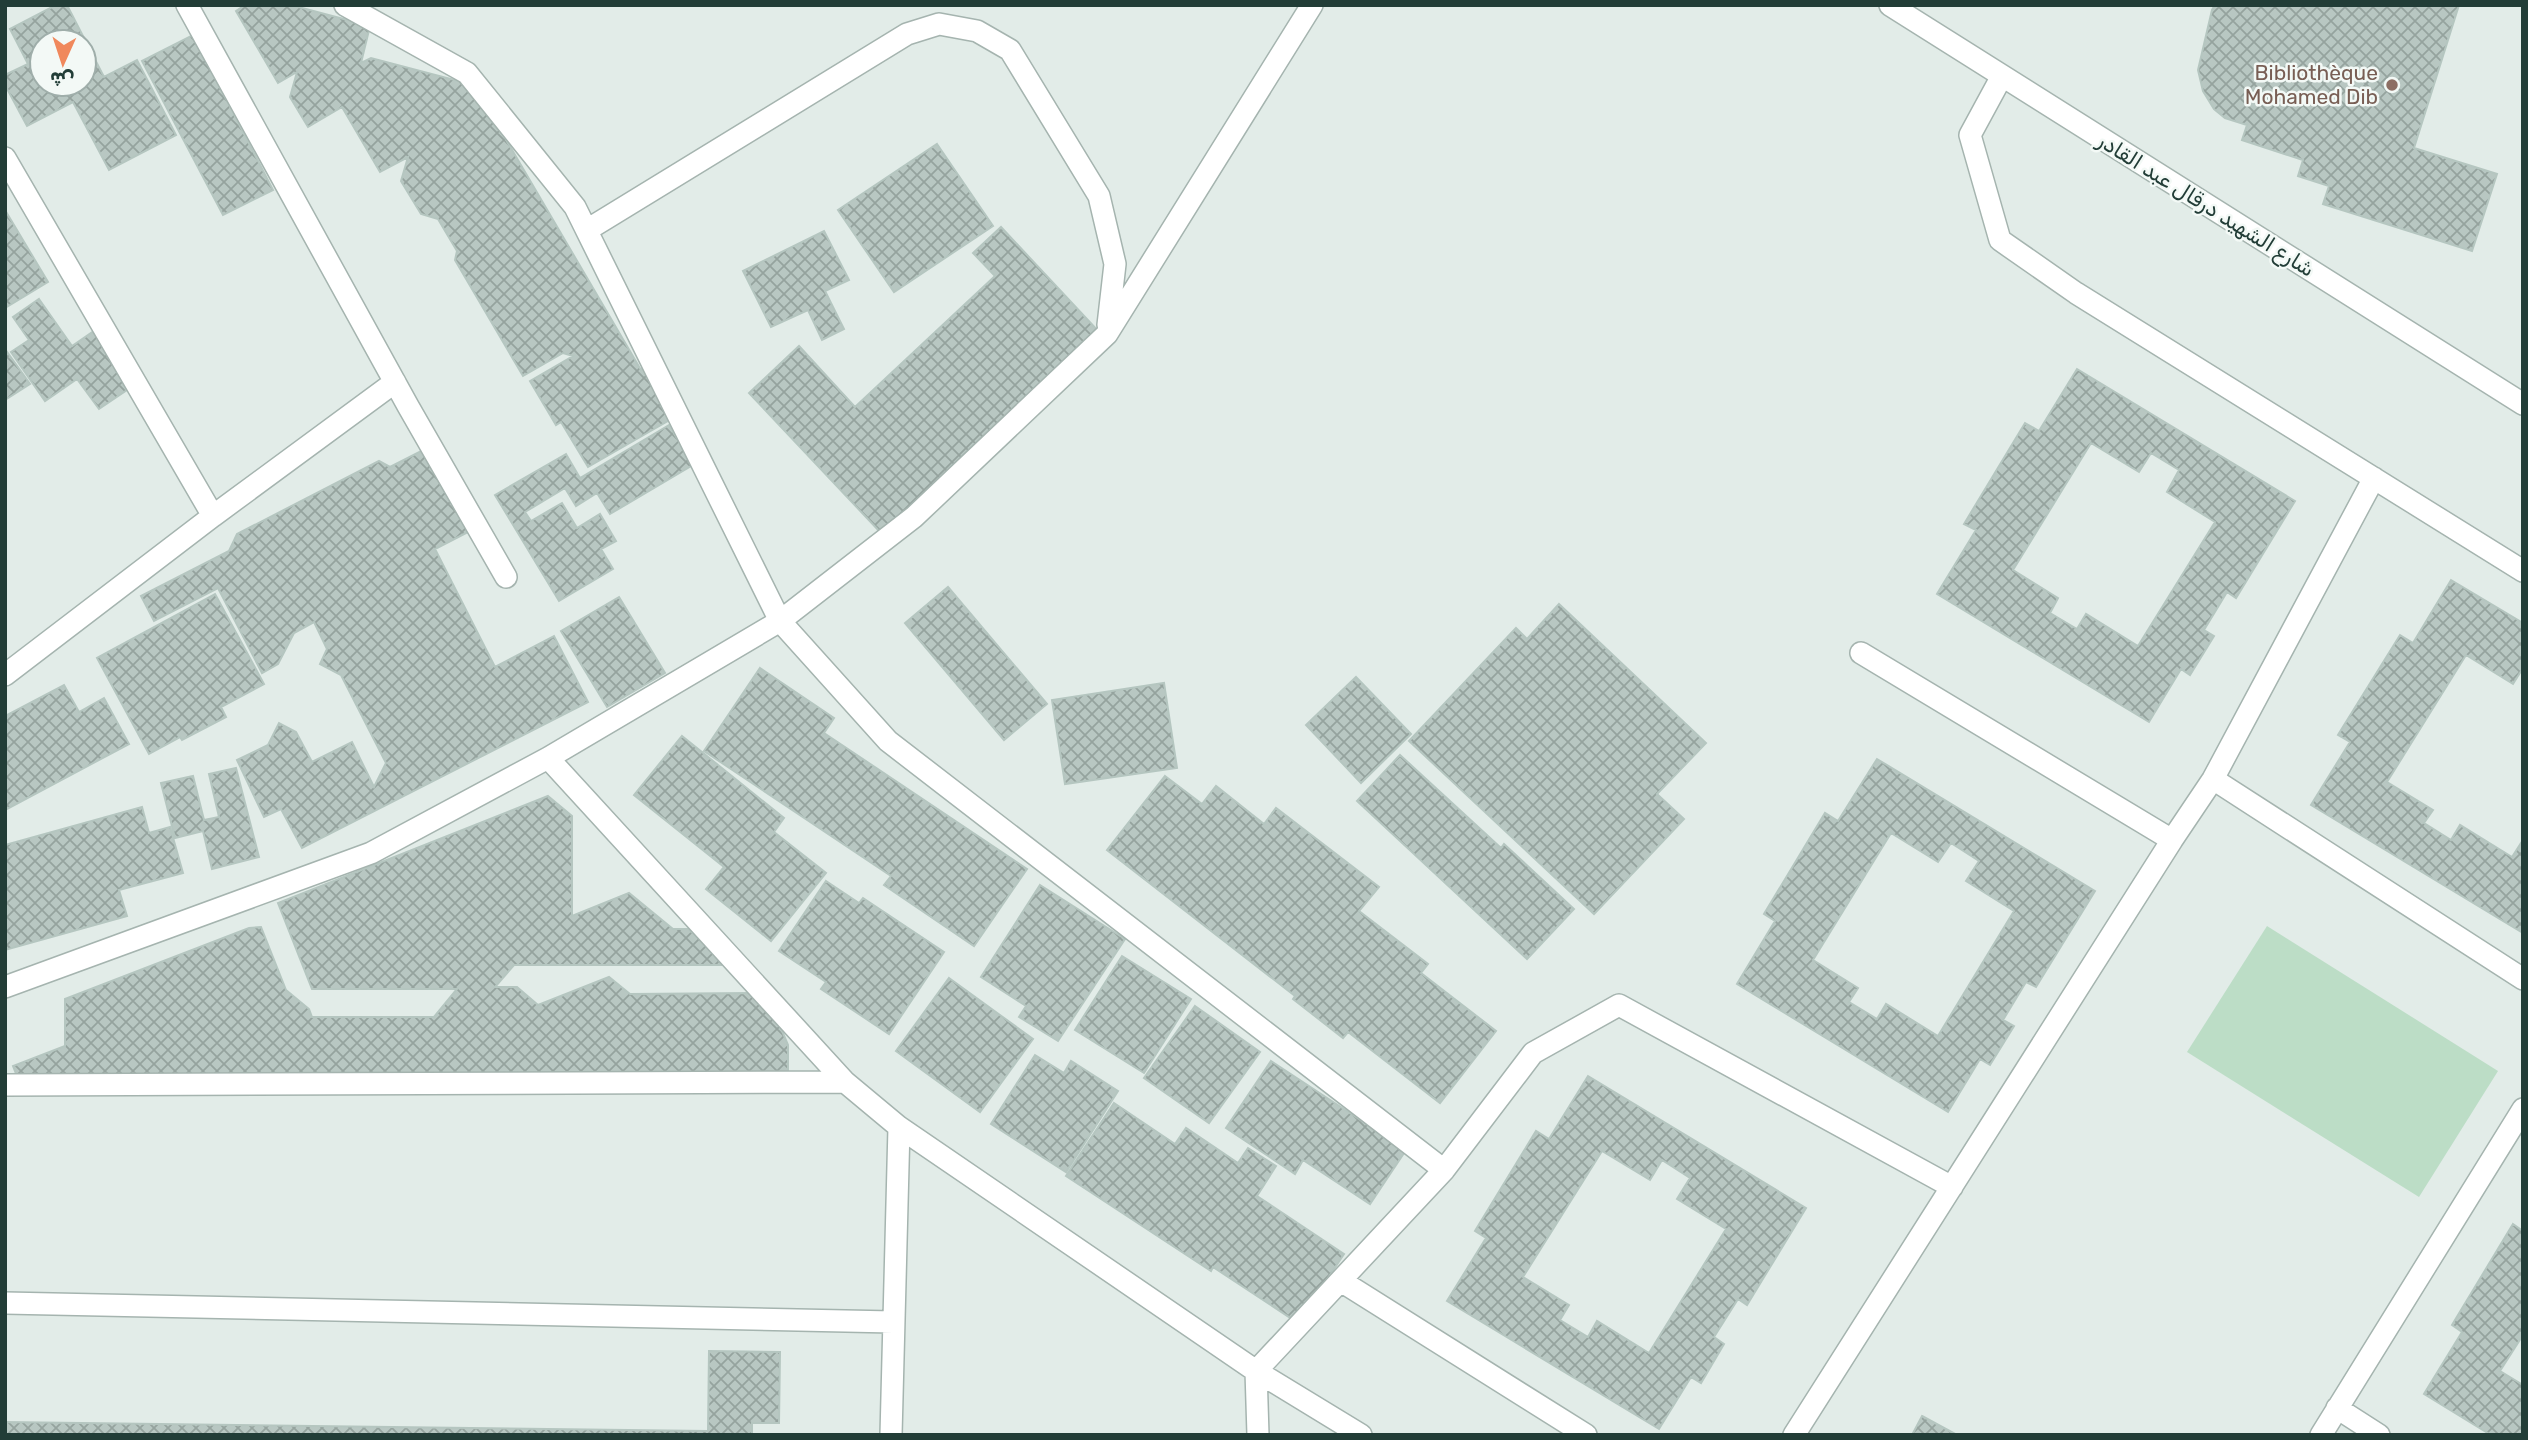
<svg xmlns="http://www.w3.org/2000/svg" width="2528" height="1440" font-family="Rubik,Vazirmatn,sans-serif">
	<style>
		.garden { fill: #bcddc6 }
		.building { fill: url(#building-cross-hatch); stroke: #b5c6c0; stroke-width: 2; fill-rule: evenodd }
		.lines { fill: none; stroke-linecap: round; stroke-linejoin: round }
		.street-casing { stroke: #a5b4af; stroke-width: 24 }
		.street { stroke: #fff; stroke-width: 21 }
		.education-dot { fill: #8d6e63; stroke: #f3f9f6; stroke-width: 2.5 }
		.labels { text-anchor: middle; stroke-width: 5; stroke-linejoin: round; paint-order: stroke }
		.education-label { font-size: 21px; fill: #785e54; stroke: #f3f9f6; text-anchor: end }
		.street-label { font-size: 21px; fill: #223d37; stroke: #f3f9f6 }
	</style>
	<defs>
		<pattern id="building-cross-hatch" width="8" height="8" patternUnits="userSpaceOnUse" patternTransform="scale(1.75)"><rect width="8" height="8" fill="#b8c7c2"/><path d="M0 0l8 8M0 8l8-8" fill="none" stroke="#95a39e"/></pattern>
	</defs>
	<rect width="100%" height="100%" fill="#e2ece8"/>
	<path class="garden" d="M2267 926 2498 1071 2419 1197 2187 1052Z"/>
	<path class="building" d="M56 5H67L104 77 137 60 176 135 109 170 73 102 27 126 5 85V75L28 64 10 29ZM42 42H84V84H42Z
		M245 5H291L370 26 361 63 371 58 474 85 641 370 645 367 675 417 588 467 561 422 556 425 530 381 573 356 563 353 523 376 455 260 457 251 438 219 421 214 401 181 408 157 380 172 342 107 308 127 290 97 297 72 278 83 236 11Z
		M2215 5H2459L2414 148 2497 174 2472 251 2323 204 2329 186 2298 176 2303 160 2242 140 2247 125 2225 118 2214 109 2203 91 2198 70 2212 10Z
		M193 35 273 190 223 215 142 61Z
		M937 144 993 226 894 292 838 210Z
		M5 210 48 282 5 308Z
		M1001 227 1100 333 882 534 749 393 799 346 855 407 995 276 973 253Z
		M824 231 849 280 825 291 844 329 822 340 808 310 771 327 743 271Z
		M39 299 72 346 94 331 133 386 99 409 77 379 45 401 11 352 29 340 13 317Z
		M5 349 30 384 5 400Z
		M2077 369 2295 501 2236 598 2227 592 2204 630 2214 636 2190 675 2181 669 2149 722 1937 594 1976 530 1964 524 2025 423 2039 431ZM2091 443 2139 472 2151 453 2179 470 2167 492 2215 522 2138 646 2086 614 2077 629 2050 613 2058 598 2013 570Z
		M669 425 693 465 610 514 597 493 576 506 565 488 525 512 531 521 562 503 577 528 600 514 616 541 601 549 613 569 559 601 495 495 566 454 580 478Z
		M427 448 470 531 435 549 495 667 554 636 588 702 302 848 281 809 264 817 237 760 268 745 279 723 296 732 312 762 352 742 374 787 386 763 341 675 320 664 327 649 314 622 294 633 278 664 262 673 218 588 154 621 141 596 229 551 237 534 379 461 390 467Z
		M2451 580 2523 623V668L2513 684 2466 655 2387 782 2433 810 2424 823 2451 840 2460 825 2512 857 2523 840V933L2311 805 2350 742 2338 735 2400 635 2413 643Z
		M948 587 1047 704 1004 740 905 623Z
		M215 594 264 684 221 707 226 717 182 740 180 737 149 754 97 658Z
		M619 597 665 673 607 707 561 631Z
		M1559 604 1706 743 1657 794 1684 819 1594 914 1409 741 1516 628 1527 639Z
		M760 668 834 718 824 733 1027 869 974 946 884 885 891 876 704 751Z
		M1356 677 1411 734 1361 783 1306 725Z
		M1164 683 1177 768 1065 784 1052 700Z
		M64 685 79 712 104 698 129 744 5 810V716Z
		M682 736 784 818 774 832 826 873 771 941 706 889 724 867 634 795Z
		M1400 755 1501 848 1504 844 1574 909 1527 959 1357 801Z
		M1877 759 2095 891 2036 987 2026 982 2003 1020 2014 1026 1990 1065 1980 1059 1948 1112 1737 984 1775 921 1764 914 1825 813 1838 821ZM1891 833 1938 862 1951 843 1979 861 1966 881 2014 911 1938 1036 1886 1004 1877 1019 1849 1002 1858 988 1813 960Z
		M236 768 259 857 212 869 203 831 175 838 161 783 193 776 204 820 219 817 209 774Z
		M1165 776 1202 804 1216 786 1264 824 1276 808 1379 887 1359 911 1428 964 1421 973 1496 1031 1440 1103 1348 1032 1343 1038 1293 999 1295 996 1107 850Z
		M548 796 572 816V916L629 893 673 929H688L716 953 721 965H514L495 987H517L538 1005 609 977 630 994 751 993 775 1014 788 1045V1075L17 1076 13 1066 65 1046V999L249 928 261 927 286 990 309 1009 312 1017H434L457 989H312L278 903Z
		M142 807 149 833 170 827 183 873 119 890 127 916 5 950V845Z
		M826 881 859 903 863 898 944 952 889 1034 821 989 826 982 779 951Z
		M1040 885 1125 939 1058 1041 1019 1017 1026 1006 981 977Z
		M1122 956 1191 999 1144 1073 1075 1030Z
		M949 978 1033 1039 980 1112 896 1051Z
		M1195 1006 1260 1052 1209 1123 1144 1078Z
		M1035 1055 1064 1073 1071 1061 1118 1091 1066 1172 991 1124Z
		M1271 1061 1406 1150 1370 1204 1303 1160 1295 1174 1226 1128Z
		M1588 1076 1806 1208 1747 1305 1738 1299 1714 1337 1724 1344 1701 1383 1691 1377 1659 1429 1447 1301 1486 1238 1475 1231 1536 1131 1549 1139ZM1602 1151 1650 1180 1662 1160 1690 1178 1677 1199 1726 1229 1649 1353 1597 1321 1588 1337 1560 1320 1569 1305 1523 1277Z
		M1114 1103 1175 1144 1186 1128 1238 1163 1248 1148 1276 1166 1257 1196 1344 1254 1298 1323 1213 1267 1211 1271 1066 1176Z
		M2513 1224 2523 1231V1335L2500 1371 2523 1385V1435H2491L2424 1394 2462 1332 2452 1325Z
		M709 1351 780 1352 779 1423H752V1435H5V1422L708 1431Z
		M1922 1416 1957 1435H1912Z"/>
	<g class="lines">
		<defs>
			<path id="street" d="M187 5 408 406 506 577
				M345 5 467 73 575 207 780 621 888 741 1444 1170 1256 1371 1361 1435
				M1890 5 2523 404
				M2002 76 1970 135 2000 240 2076 293 2523 571
				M5 158 213 516 395 382
				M587 230 907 34 939 24 977 31 1010 50 1099 196 1115 264 1108 325
				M1861 653 2172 840
				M5 675 213 516
				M548 758 845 1082 899 1127 1256 1371 1258 1435
				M2213 779 2523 979
				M5 987 371 853 548 758 780 621 914 517 1107 334 1312 5
				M5 1085 845 1082
				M1444 1170 1533 1053 1619 1005 1952 1187
				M1341 1281 1586 1435
				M5 1303 893 1322
				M2337 1408 2379 1435
				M891 1435 899 1127
				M1794 1435 2172 840 2213 779 2374 478
				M2321 1435 2523 1109"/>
		</defs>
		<use href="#street" class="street-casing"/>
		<use href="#street" class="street"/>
	</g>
	<circle class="education-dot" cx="2392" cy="85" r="7"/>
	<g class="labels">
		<g class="education-label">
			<text x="2378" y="80">Bibliothèque<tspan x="2378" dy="24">Mohamed Dib</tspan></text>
		</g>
		<g class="street-label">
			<text transform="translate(2206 205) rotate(32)" y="7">شارع الشهيد درقال عبد القادر</text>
		</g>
	</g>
	<rect width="2528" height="1440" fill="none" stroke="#223d37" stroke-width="14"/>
	<g transform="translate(63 63) rotate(183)"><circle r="33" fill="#f3f9f6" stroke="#9faeaa" stroke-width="2"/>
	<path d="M0-5L12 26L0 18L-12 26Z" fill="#f0885c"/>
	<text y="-10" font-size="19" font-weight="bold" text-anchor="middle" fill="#223d37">ش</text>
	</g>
</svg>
